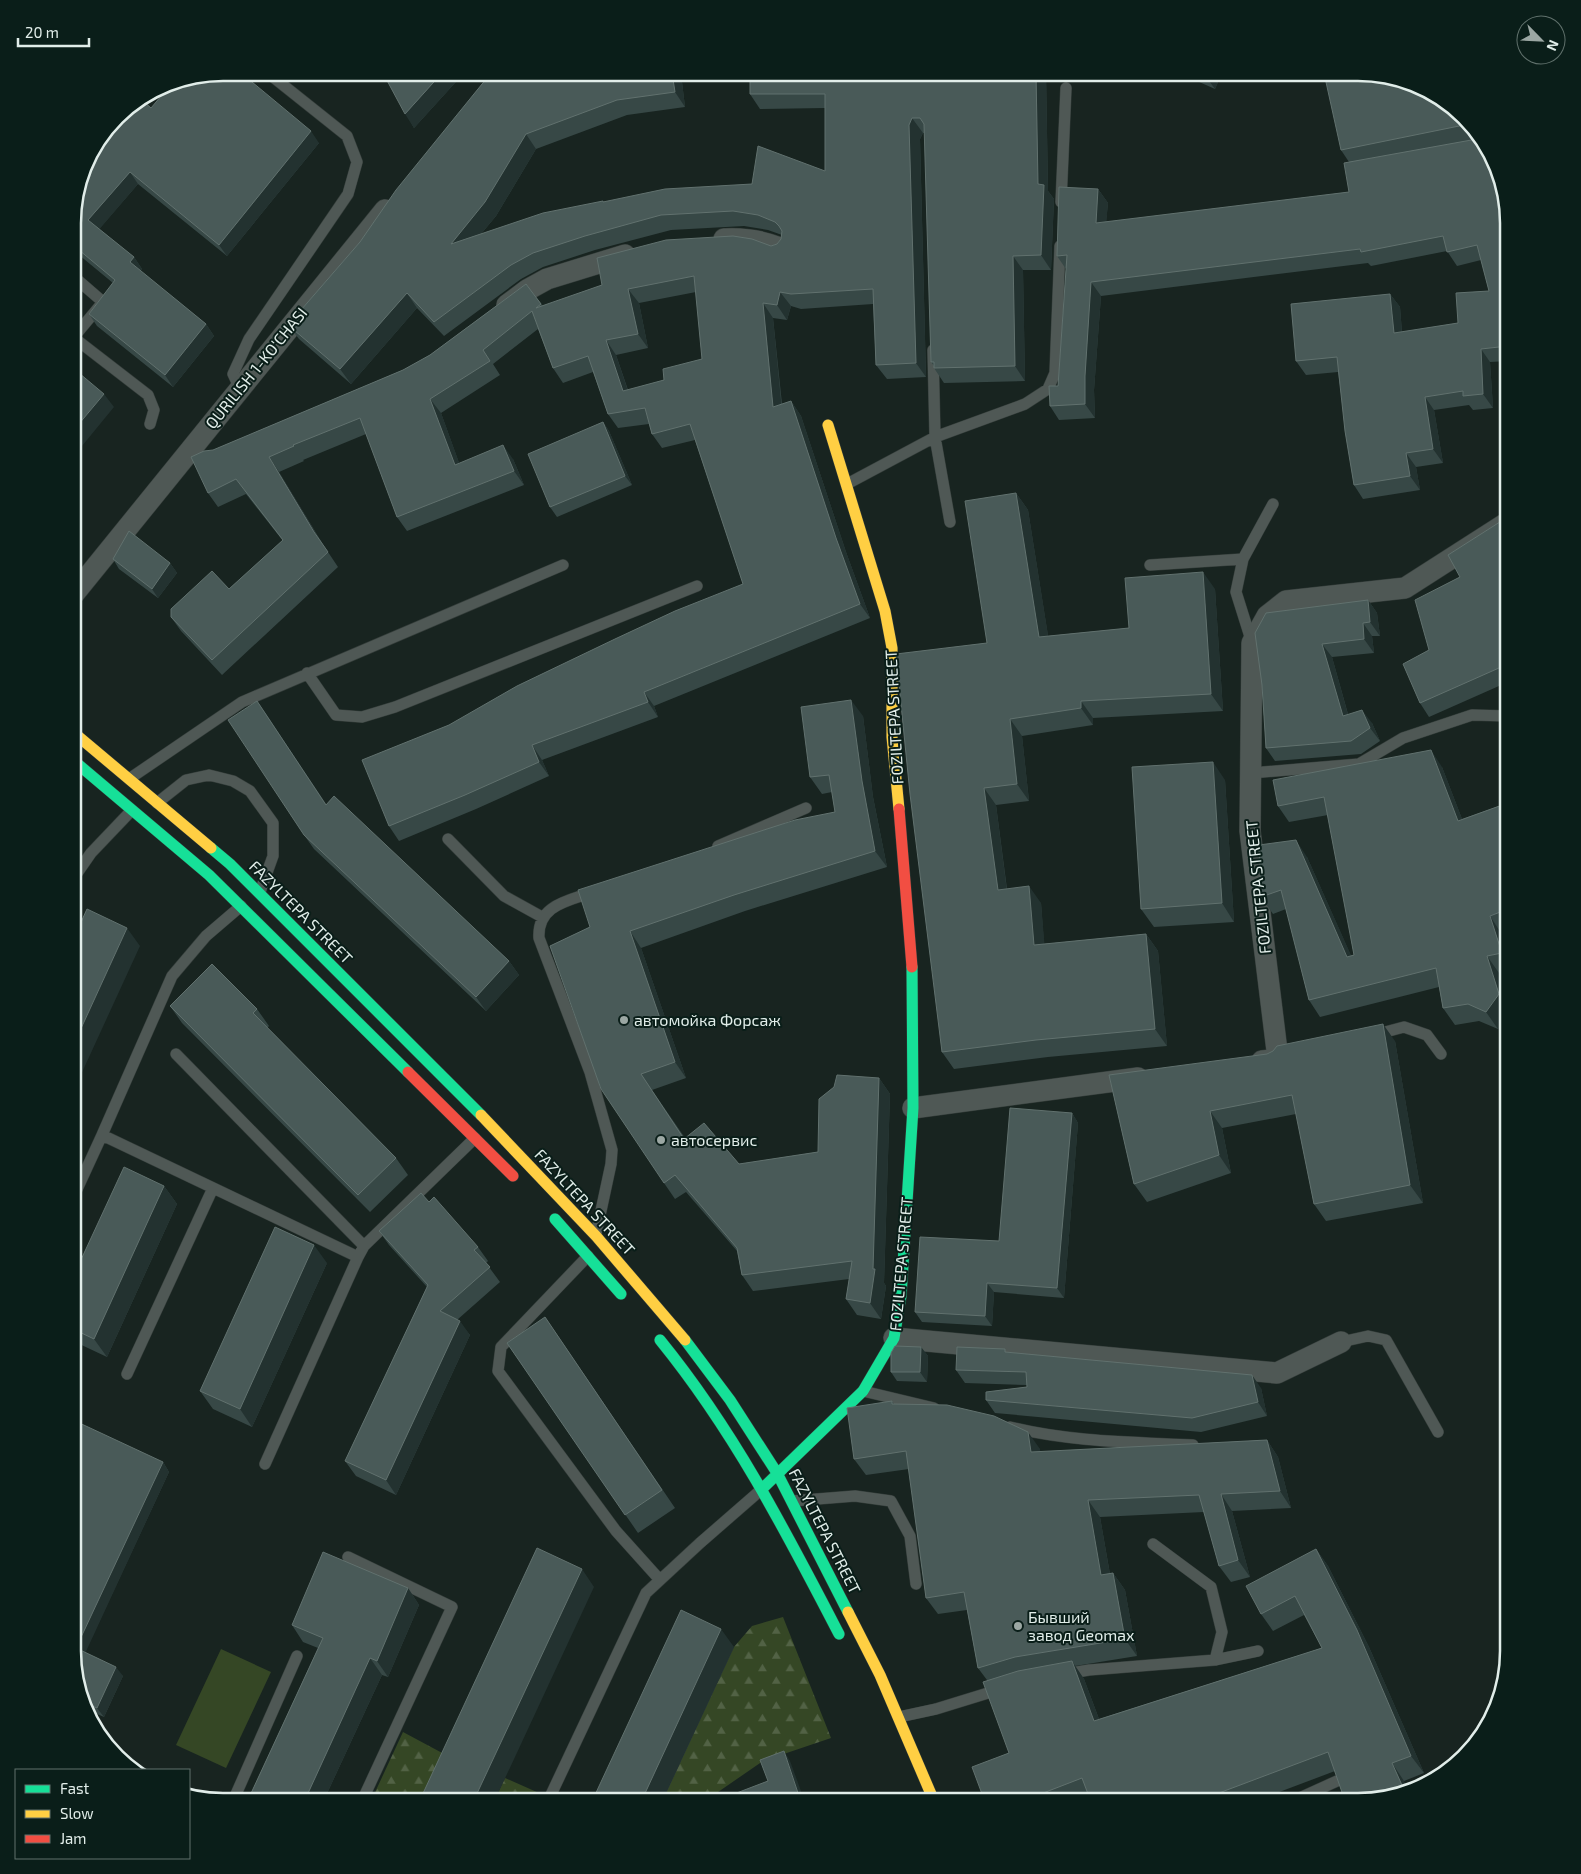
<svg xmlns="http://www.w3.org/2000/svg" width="1581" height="1874" font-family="'Exo 2',sans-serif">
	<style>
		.forest { fill: url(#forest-firs) }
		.pitch { fill: #354725 }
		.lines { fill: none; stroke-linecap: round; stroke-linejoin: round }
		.lane-casing { stroke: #343d3a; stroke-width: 12 }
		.street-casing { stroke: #343d3a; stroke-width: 22 }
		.fast-casing { stroke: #343d3a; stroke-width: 12 }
		.slow-casing { stroke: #343d3a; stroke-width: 12 }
		.jam-casing { stroke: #343d3a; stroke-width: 12 }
		.lane { stroke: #4f5855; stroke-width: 11 }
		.street { stroke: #4f5855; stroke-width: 21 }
		.fast { stroke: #16e098; stroke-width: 11 }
		.slow { stroke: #ffcf43; stroke-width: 11 }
		.jam { stroke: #f24e42; stroke-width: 11 }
		.wall { fill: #374846; fill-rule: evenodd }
		.shaded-wall { fill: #233230 }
		.building { fill: #495a58; stroke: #61716e; fill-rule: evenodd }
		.poi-dot { fill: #9ba7a3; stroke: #0a1e19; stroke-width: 2 }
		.labels { text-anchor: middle; stroke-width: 4; stroke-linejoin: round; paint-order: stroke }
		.street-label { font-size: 16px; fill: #e1ede9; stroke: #0a1e19 }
		.poi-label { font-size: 16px; fill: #e1ede9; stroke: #0a1e19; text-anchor: start }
		.rim { fill: none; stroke: #e1ede9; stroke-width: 2.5 }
	</style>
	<defs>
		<pattern id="forest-firs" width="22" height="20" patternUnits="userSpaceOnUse" patternTransform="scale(1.25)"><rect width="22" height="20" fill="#354725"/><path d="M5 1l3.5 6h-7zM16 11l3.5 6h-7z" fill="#526245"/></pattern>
	</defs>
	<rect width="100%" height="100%" fill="#182420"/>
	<path class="forest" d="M783 1617 831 1738 763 1761 705 1801H662L734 1647 752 1626Z
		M403 1732 459 1762 440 1801H371Z
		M505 1778 539 1793 535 1801H494Z"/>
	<path class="pitch" d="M221 1649 271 1672 226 1768 176 1745Z"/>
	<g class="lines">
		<defs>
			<path id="lane" d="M1061 202 1066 88
				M73 276 103 302 73 338
				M73 337 148 395 154 410 150 424
				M933 350 935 437 950 522
				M240 389 233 374 249 339 348 194 357 162 347 136 268 73
				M847 484 935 437 1025 404 1048 389 1055 373 1060 246
				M1150 565 1243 559
				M1252 643 1236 592 1243 559 1273 504
				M307 673 336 715 362 717 395 707 697 586
				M1251 773 1359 764 1403 738 1472 715 1508 716
				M129 779 242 702 563 565
				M157 803 186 780 209 775 233 781 250 791 273 823V856L260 892
				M448 839 504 896 542 917
				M718 846 806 808
				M73 879 91 853 132 810
				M593 892C568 901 537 905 539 938L590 1072 612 1150 611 1164 596 1234
				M1374 1035 1404 1027 1427 1035 1441 1054
				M176 1054 364 1246
				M102 1135 172 976 206 936 241 906
				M73 1198 102 1135 358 1257 364 1246 475 1138
				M588 1256 501 1347 498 1371 616 1531 660 1580
				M1341 1342 1368 1336 1386 1340 1438 1432
				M127 1374 213 1188
				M863 1391 934 1408
				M1010 1427C1070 1442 1132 1442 1193 1445
				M265 1464 358 1257
				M792 1501 855 1496 891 1501 910 1536 916 1584
				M1153 1544 1211 1587 1222 1632 1215 1660
				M348 1557 452 1607 362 1801
				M1065 1674 1089 1670 1215 1660 1258 1651
				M899 1717 936 1709 1001 1689
				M233 1801 297 1656
				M548 1801 646 1593 700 1543 762 1489
				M1293 1801 1337 1781"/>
			<path id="street" d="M724 239C744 238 761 240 780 248
				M507 305 527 290 547 279 625 255
				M73 595 385 210
				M1262 1061 1278 1059 1250 831 1252 643 1267 616 1286 601 1405 588 1508 522
				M913 1108 1138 1078
				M894 1338 1277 1373 1341 1342"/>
			<path id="fast" d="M73 760 209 875 408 1072
				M211 848 230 864 481 1115
				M555 1219 621 1294
				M660 1340C734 1431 785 1530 839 1634
				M685 1340 730 1400 777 1473 848 1612
				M764 1487 863 1391 894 1338 901 1296 913 1108 912 967"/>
			<path id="slow" d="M828 425 885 611 892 648V737L899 809
				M73 732 211 848
				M481 1115 596 1236 685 1340
				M848 1612 880 1675 934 1801"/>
			<path id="jam" d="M899 809 912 967
				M408 1072 513 1176"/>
		</defs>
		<use href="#lane" class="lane-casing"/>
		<use href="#street" class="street-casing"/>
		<use href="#fast" class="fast-casing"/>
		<use href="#slow" class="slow-casing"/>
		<use href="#jam" class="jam-casing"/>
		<use href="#lane" class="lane"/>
		<use href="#street" class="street"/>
		<use href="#fast" class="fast"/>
		<use href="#slow" class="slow"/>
		<use href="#jam" class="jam"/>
	</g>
	<path class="wall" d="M368 73H464L414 128 385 76 374 81Z
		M491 73H1046L1048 191 1054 199 1051 270H1023L1025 381 944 383 934 368V366L931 362 925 133H923L920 139 926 377 887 379 876 365 873 304 801 309 791 306 787 320 773 318 782 404 791 401 801 416 846 552 870 618 654 706 658 717 542 760 549 776 476 809 399 841 389 826 449 725 743 584 695 440 662 448 652 434 649 424 618 428 608 414 593 372 563 383 553 368 538 329 493 364 500 375 441 413 459 463 513 459 524 485 407 531 397 517 366 434 303 460 304 461 279 472 324 546 338 567 222 675 181 631 171 617 229 589 283 541 246 494 218 507 208 493 213 450 403 370 430 355 526 284 543 306 771 246 777 244 781 239 782 235 768 230 744 226 671 230 595 250 543 267 521 279 444 336 417 308 351 384 299 339 288 325 360 242ZM750 79V94L760 109 825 108V171L752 184 604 202 481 234 496 216 536 149 627 115 685 107 682 82ZM696 292 702 359 664 380 628 390 616 355 648 348 639 303Z
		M1179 73H1222L1215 89Z
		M1433 93 1478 132 1501 175 1508 223V361L1490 362 1493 408 1473 410 1469 405 1434 410 1443 463 1416 467 1420 490 1363 499 1354 485 1338 372 1306 375 1296 361 1390 294 1400 307 1402 332 1458 323 1489 291 1481 260 1457 266 1447 251 1371 266 1368 263 1101 296 1094 390 1095 418 1059 420 1050 406 1058 386 1066 269 1057 256 1098 189 1108 203 1106 222 1349 192V162L1341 150Z
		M151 108 319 143 227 256 138 184 99 229 134 257 142 269 140 271 206 324 214 336 173 387 97 326 89 314 113 283 73 250V213Z
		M603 422 609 431 632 485 557 517 550 507Z
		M1016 493 1028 510 1048 636 1129 628 1215 589 1223 711 1093 718V725L1022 736 1029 801 996 805 1007 889 1041 903 1044 944 1146 934 1158 951 1167 1046 1048 1057 954 1069 942 1052 987 643Z
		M1503 520 1505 524 1508 523V682L1429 717 1420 703 1429 650 1460 577Z
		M113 559 170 563 177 573 158 598 119 569Z
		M1368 600 1377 613 1380 636H1372L1374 653 1332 657 1348 714 1372 723 1380 741 1361 754 1275 761 1266 748 1262 685Z
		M257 701 326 804 509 961 519 975 486 1011 314 849 304 835Z
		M863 716 873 797 887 867 745 911 641 948 686 1078 652 1090 685 1138 739 1164 818 1152 879 1078 890 1094 884 1283 886 1286 881 1319 857 1315 846 1299 849 1279 753 1291 742 1275 737 1251 686 1192 675 1199 664 1183 550 946 835 812 832 792 822 794 810 777Z
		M1442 767 1462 819 1505 804 1508 809V930L1501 933 1508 955V971L1499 973 1508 1003V1015L1498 1029 1479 1021 1455 1025 1443 1008 1439 987 1320 1017 1309 1000 1286 909 1273 914 1261 897 1307 857 1351 956 1354 955 1328 815 1289 822 1278 806Z
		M1225 780 1234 922 1154 927 1141 909Z
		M170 1006 257 1009 269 1026 267 1028 396 1158 408 1175 370 1212 182 1023Z
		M1395 1041 1423 1203 1326 1221 1314 1204 1296 1114 1222 1128 1231 1173 1147 1202 1134 1184 1109 1075Z
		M1072 1113 1078 1123 1064 1298 994 1292 992 1326 922 1322 915 1312 999 1241Z
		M164 1186 177 1204 107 1357 73 1341V1277Z
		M429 1202 478 1247 488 1261 486 1263 500 1282 457 1320 470 1335 396 1495 356 1476 345 1461 427 1287 389 1245 379 1231Z
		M327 1263 252 1427 213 1409 200 1391Z
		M545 1317 675 1508 638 1533 507 1343Z
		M921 1347 928 1356 927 1382 897 1381 891 1372Z
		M1007 1352 1261 1388 1267 1416 1201 1432 995 1413 986 1400 1027 1387V1385L965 1383 956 1370Z
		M892 1401 894 1404 1040 1449V1452L1267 1440 1278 1457 1291 1508 1232 1511 1250 1577 1231 1582 1219 1566 1204 1512 1100 1517 1110 1574 1113 1573 1125 1590 1137 1656 1075 1666 1084 1679 1099 1719 1322 1648 1304 1615 1273 1631 1261 1614 1316 1549 1328 1566 1369 1647 1424 1773 1404 1781 1344 1798 1335 1771 1253 1802H1091L1089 1798 1079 1802H985L1009 1753 987 1680 978 1668 967 1610 938 1614 926 1598 909 1469 866 1475 854 1459Z
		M163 1462 169 1472 85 1652 123 1676 104 1717 86 1709 80 1699 72 1651Z
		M408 1588 419 1605 388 1677 382 1675 323 1802H247L318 1648 303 1642 292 1625Z
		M734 1647 662 1802H597L594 1797Z"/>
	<path class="shaded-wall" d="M442 73H464L414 128 405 114Z
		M672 73H675L682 82 685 107 675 92Z
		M1036 73H1046L1048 191 1054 199 1051 270 1041 255 1038 184Z
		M1205 73H1222L1215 89 1204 74Z
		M912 118 923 133 920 139 926 377 916 363 909 125Z
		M311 131 319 143 227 256 219 245Z
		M526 134 536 149 496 216 461 258 451 244Z
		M130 172 138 184 97 232 88 220Z
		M1098 189 1108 203 1105 237 1096 223Z
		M1013 256 1023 270 1025 381 1015 366Z
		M134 257 142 269 138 274 130 262Z
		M1091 282 1101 296 1094 390 1095 418 1085 404V376Z
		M628 289 639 303 648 348 638 334Z
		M780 292 791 306 787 320 777 305Z
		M407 293 417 308 351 384 340 369Z
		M1390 294 1400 307 1403 347 1394 333Z
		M763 303 773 318 783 421 773 407Z
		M206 324 214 336 173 387 165 375Z
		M606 340 616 355 633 406 623 391Z
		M1481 349 1490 362 1493 408 1483 394Z
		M104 394 114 407 73 457V431Z
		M1425 397 1434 410 1443 463 1433 449Z
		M430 399 441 413 465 479 455 465Z
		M791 401 801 416 846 552 870 618 860 604 836 538Z
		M603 422 609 431 632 485 625 476Z
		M503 445 513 459 524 485 514 471Z
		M1406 453 1416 467 1420 490 1410 476Z
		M269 457 279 472 324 547 314 532Z
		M1016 493 1028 510 1051 654 1039 637Z
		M170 563 177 573 158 598 152 589Z
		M1203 572 1215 589 1223 711 1211 694Z
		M1368 600 1377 613 1380 636 1370 622Z
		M1363 623 1372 636 1374 653 1364 639Z
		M1322 644 1332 657 1352 729 1343 716Z
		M644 692 654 706 658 717 648 702Z
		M851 700 863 716 873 797 887 867 875 851 862 781Z
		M257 701 267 715 336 819 326 805Z
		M1081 701 1093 718V725L1081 708Z
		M1362 710 1372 723 1380 741 1370 728Z
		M1010 719 1022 736 1029 801 1017 784Z
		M532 745 542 760 549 776 539 762Z
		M1431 750 1442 767 1469 837 1458 821Z
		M1213 762 1225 780 1234 922 1222 903Z
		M984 788 996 805 1009 907 998 890Z
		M1296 840 1307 857 1359 973 1347 957Z
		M1029 886 1041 903 1046 962 1034 945Z
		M1490 916 1501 933 1508 955V963L1502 953Z
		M127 928 140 946 73 1092V1046Z
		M630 931 641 948 686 1078 675 1062Z
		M1146 934 1158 951 1167 1046 1155 1029Z
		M1487 956 1499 973 1508 1003V1015L1498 1029 1486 1012Z
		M509 961 519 975 486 1011 476 997Z
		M1383 1024 1395 1041 1423 1203 1410 1185Z
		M879 1078 890 1094 884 1283 886 1286 881 1319 870 1303 873 1269Z
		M1210 1111 1222 1128 1231 1173 1219 1155Z
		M1072 1113 1078 1123 1064 1298 1057 1288Z
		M164 1186 177 1204 107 1357 94 1339Z
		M314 1245 327 1263 252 1427 240 1409Z
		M987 1283 994 1292 992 1326 985 1316Z
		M460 1321 470 1335 396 1495 386 1480Z
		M921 1347 928 1356 927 1382 920 1372Z
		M1252 1375 1261 1388 1267 1416 1258 1402Z
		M1028 1432 1040 1449 1042 1469 1031 1452Z
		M1267 1440 1278 1457 1291 1508 1280 1491Z
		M163 1462 169 1472 83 1658 76 1648Z
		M1221 1494 1232 1511 1250 1577 1238 1560Z
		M1088 1500 1100 1517 1113 1592 1101 1575Z
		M1316 1549 1328 1566 1369 1647 1424 1773 1411 1756Z
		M582 1569 594 1587 494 1802H473Z
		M1113 1573 1125 1590 1137 1656 1125 1639Z
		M408 1588 419 1605 388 1677 377 1661Z
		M721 1629 734 1647 662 1802H641Z
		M370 1658 382 1675 323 1802H304Z
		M1072 1661 1084 1679 1106 1738 1094 1721Z
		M116 1667 123 1676 104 1717 97 1708Z
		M784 1751 790 1761 805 1802H801Z
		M1392 1763 1404 1781 1409 1792 1406 1794Z"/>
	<path class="building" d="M223 72H240L311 131 219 245 130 172 88 220 134 257 130 262 206 324 165 375 89 314 115 280 73 245V213L88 157 124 110 141 99 151 108 172 83Z
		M383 73H442L405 114Z
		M491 73H672L675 92 617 100 526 134 485 202 451 244 543 213 603 201V202L665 189 752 184 758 146 825 171V94H750V73H1036L1038 184 1044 185 1041 255 1013 256 1015 366 934 368V362H931L924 124 920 118H912L909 125 916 363 876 365 873 289 791 294 780 292 777 305 763 303 773 407 791 401 836 538 860 604 644 692 648 702 532 745 539 762 465 795 389 826 362 760 449 725 517 686 615 639 675 611 743 584 690 424 652 434 645 408 608 414 588 356 553 368 532 311 483 350 490 361 430 399 455 465 503 445 514 471 397 517 360 418 293 445 294 446 269 457 314 532 328 552 212 660 171 617V609L212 571 229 589 283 540 236 479 208 493 191 457 204 451 213 450 403 370 430 355 526 284 541 304 536 308 602 285 597 258 666 240 733 236 752 239 771 246 777 244 781 239 782 231 779 226 775 222 758 215 733 211 661 215 585 236 533 253 511 265 434 322 407 293 340 369 288 325 360 242 396 190ZM694 276 702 359 663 369 664 380 623 391 606 340 638 334 628 289Z
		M1324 73H1367L1433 93 1469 124 1341 150Z
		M1480 136 1501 175 1508 223V346L1481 349 1483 394 1463 396V391L1425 397 1433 449 1406 453 1410 476 1354 485 1345 431 1337 357 1296 361 1291 304 1390 294 1394 333 1458 323 1456 293 1489 291 1477 245 1447 252 1443 236 1361 252 1360 249 1091 282 1085 376V404L1050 406 1049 386H1058L1067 255 1057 256 1059 187 1098 189 1096 223 1349 192 1344 163 1477 139Z
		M73 368 104 394 73 431Z
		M603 422 625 476 550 507 528 454Z
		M1016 493 1039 637 1129 628 1125 578 1203 572 1211 694 1081 701V708L1010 719 1017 784 984 788 998 890 1029 886 1034 945 1146 934 1155 1029 1036 1040 942 1052 910 794 896 654 987 643 965 501Z
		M1503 520 1504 524 1508 523V664L1420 703 1403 664 1429 650 1415 600 1460 577 1448 555Z
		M129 531 170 563 152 589 113 559Z
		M1368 600 1370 622 1363 623 1364 639 1322 644 1343 716 1362 710 1370 728 1351 741 1266 748 1262 685 1255 633 1266 613Z
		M851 700 862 781 875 851 734 895 630 931 675 1062 641 1074 684 1139 704 1123 739 1164 818 1152 819 1099 834 1087 837 1075 879 1078 873 1269H875L870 1303 846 1299 852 1261 742 1275 737 1248 675 1175 664 1183 601 1089 550 946 590 927 578 890 795 820 835 812 829 775 810 777 801 707Z
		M257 701 326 805 334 796 509 961 476 997 304 835 228 720Z
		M1431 750 1458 821 1505 804 1508 815V909L1490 916 1502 953 1487 956 1499 994 1486 1012 1468 1004 1443 1008 1436 968 1309 1000 1281 890 1261 897 1259 845 1296 840 1347 957 1354 955 1324 797 1278 806 1273 780Z
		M1213 762 1222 903 1141 909 1132 767Z
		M87 909 127 928 73 1046V940Z
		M212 964 257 1009 253 1013 396 1158 358 1195 170 1006Z
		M1383 1024 1410 1185 1314 1204 1292 1095 1210 1111 1219 1155 1134 1184 1109 1075 1267 1054 1273 1051 1277 1046Z
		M1010 1108 1072 1113 1057 1288 987 1283 985 1316 915 1312 920 1237 999 1241Z
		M124 1167 164 1186 94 1339 73 1329V1277Z
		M421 1193 429 1202 434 1197 478 1247 474 1250 490 1267 440 1311 460 1321 386 1480 345 1461 428 1285 379 1231Z
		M275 1227 314 1245 240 1409 200 1391Z
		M545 1317 662 1490 625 1515 507 1343Z
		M895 1346 921 1347 920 1372H891V1353Z
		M957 1347 1005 1349V1352L1252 1375 1258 1402 1192 1418 986 1400V1392L1027 1387 1026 1372 956 1370Z
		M892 1401V1404L947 1405 994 1416 1028 1432 1031 1452 1267 1440 1280 1491 1221 1494 1238 1560 1219 1566 1199 1495 1088 1500 1101 1575 1113 1573 1125 1639 1015 1657 978 1668 964 1592 926 1598 906 1451 854 1459 847 1408Z
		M73 1420 163 1462 76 1648 116 1667 97 1708 81 1701 80 1699 72 1651Z
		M537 1548 582 1569 473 1802H419Z
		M1316 1549 1357 1630 1411 1756 1392 1763 1406 1794 1358 1802H1336L1344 1798 1328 1752 1195 1802H1091L1082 1778 1038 1795 1040 1802H985L972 1767 1009 1753 983 1682 1018 1671 1072 1661 1094 1721 1322 1648 1295 1596 1261 1614 1246 1586Z
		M323 1552 408 1588 377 1661 370 1658 304 1802H247L323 1638 292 1625Z
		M681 1610 721 1629 641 1802H603L594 1797Z
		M784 1751 801 1802H713L768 1781 760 1760Z"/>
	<g class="poi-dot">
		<circle cx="624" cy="1020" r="5"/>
		<circle cx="661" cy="1140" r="5"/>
		<circle cx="1018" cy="1626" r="5"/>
	</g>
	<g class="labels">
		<g class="street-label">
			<text transform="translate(256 368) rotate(-51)" y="6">QURILISH 1-KO'CHASI</text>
			<text transform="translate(894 717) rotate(-93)" y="6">FOZILTEPA STREET</text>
			<text transform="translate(1258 887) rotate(-96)" y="6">FOZILTEPA STREET</text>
			<text transform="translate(301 912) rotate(45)" y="6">FAZYLTEPA STREET</text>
			<text transform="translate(585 1202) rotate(47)" y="6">FAZYLTEPA STREET</text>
			<text transform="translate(901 1264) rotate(-85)" y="6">FOZILTEPA STREET</text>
			<text transform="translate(825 1531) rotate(63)" y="6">FAZYLTEPA STREET</text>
		</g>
		<g class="poi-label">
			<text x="634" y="1026">автомойка Форсаж</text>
			<text x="671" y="1146">автосервис</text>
			<text x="1028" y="1623">Бывший<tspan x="1028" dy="18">завод Geomax</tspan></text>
		</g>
	</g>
	<path d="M0 0H1581V1874H0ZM223 81H1358A142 142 0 0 1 1500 223V1651A142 142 0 0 1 1358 1793H223A142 142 0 0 1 81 1651V223A142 142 0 0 1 223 81Z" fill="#0a1e19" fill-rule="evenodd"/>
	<path class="rim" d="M223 81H1358A142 142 0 0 1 1500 223V1651A142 142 0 0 1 1358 1793H223A142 142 0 0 1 81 1651V223A142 142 0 0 1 223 81Z"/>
	<rect x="15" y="1769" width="175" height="90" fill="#0a1e19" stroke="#60716c"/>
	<rect x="25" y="1785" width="25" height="8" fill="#16e098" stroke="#60716c"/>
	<text x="60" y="1794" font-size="15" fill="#e1ede9">Fast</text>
	<rect x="25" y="1810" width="25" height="8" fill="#ffcf43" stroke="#60716c"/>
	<text x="60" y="1819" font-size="15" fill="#e1ede9">Slow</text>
	<rect x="25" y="1835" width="25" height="8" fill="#f24e42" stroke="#60716c"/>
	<text x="60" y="1844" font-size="15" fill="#e1ede9">Jam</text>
	<g transform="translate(1541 40) rotate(114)"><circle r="24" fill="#0a1e19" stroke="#60716c"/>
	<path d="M0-4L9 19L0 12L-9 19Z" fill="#9ba7a3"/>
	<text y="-8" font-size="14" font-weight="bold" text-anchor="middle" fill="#e1ede9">N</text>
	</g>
	<path d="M18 38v8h71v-8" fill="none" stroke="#e1ede9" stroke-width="2.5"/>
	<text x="25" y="38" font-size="15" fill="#e1ede9" stroke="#0a1e19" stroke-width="4" paint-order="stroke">20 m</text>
</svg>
